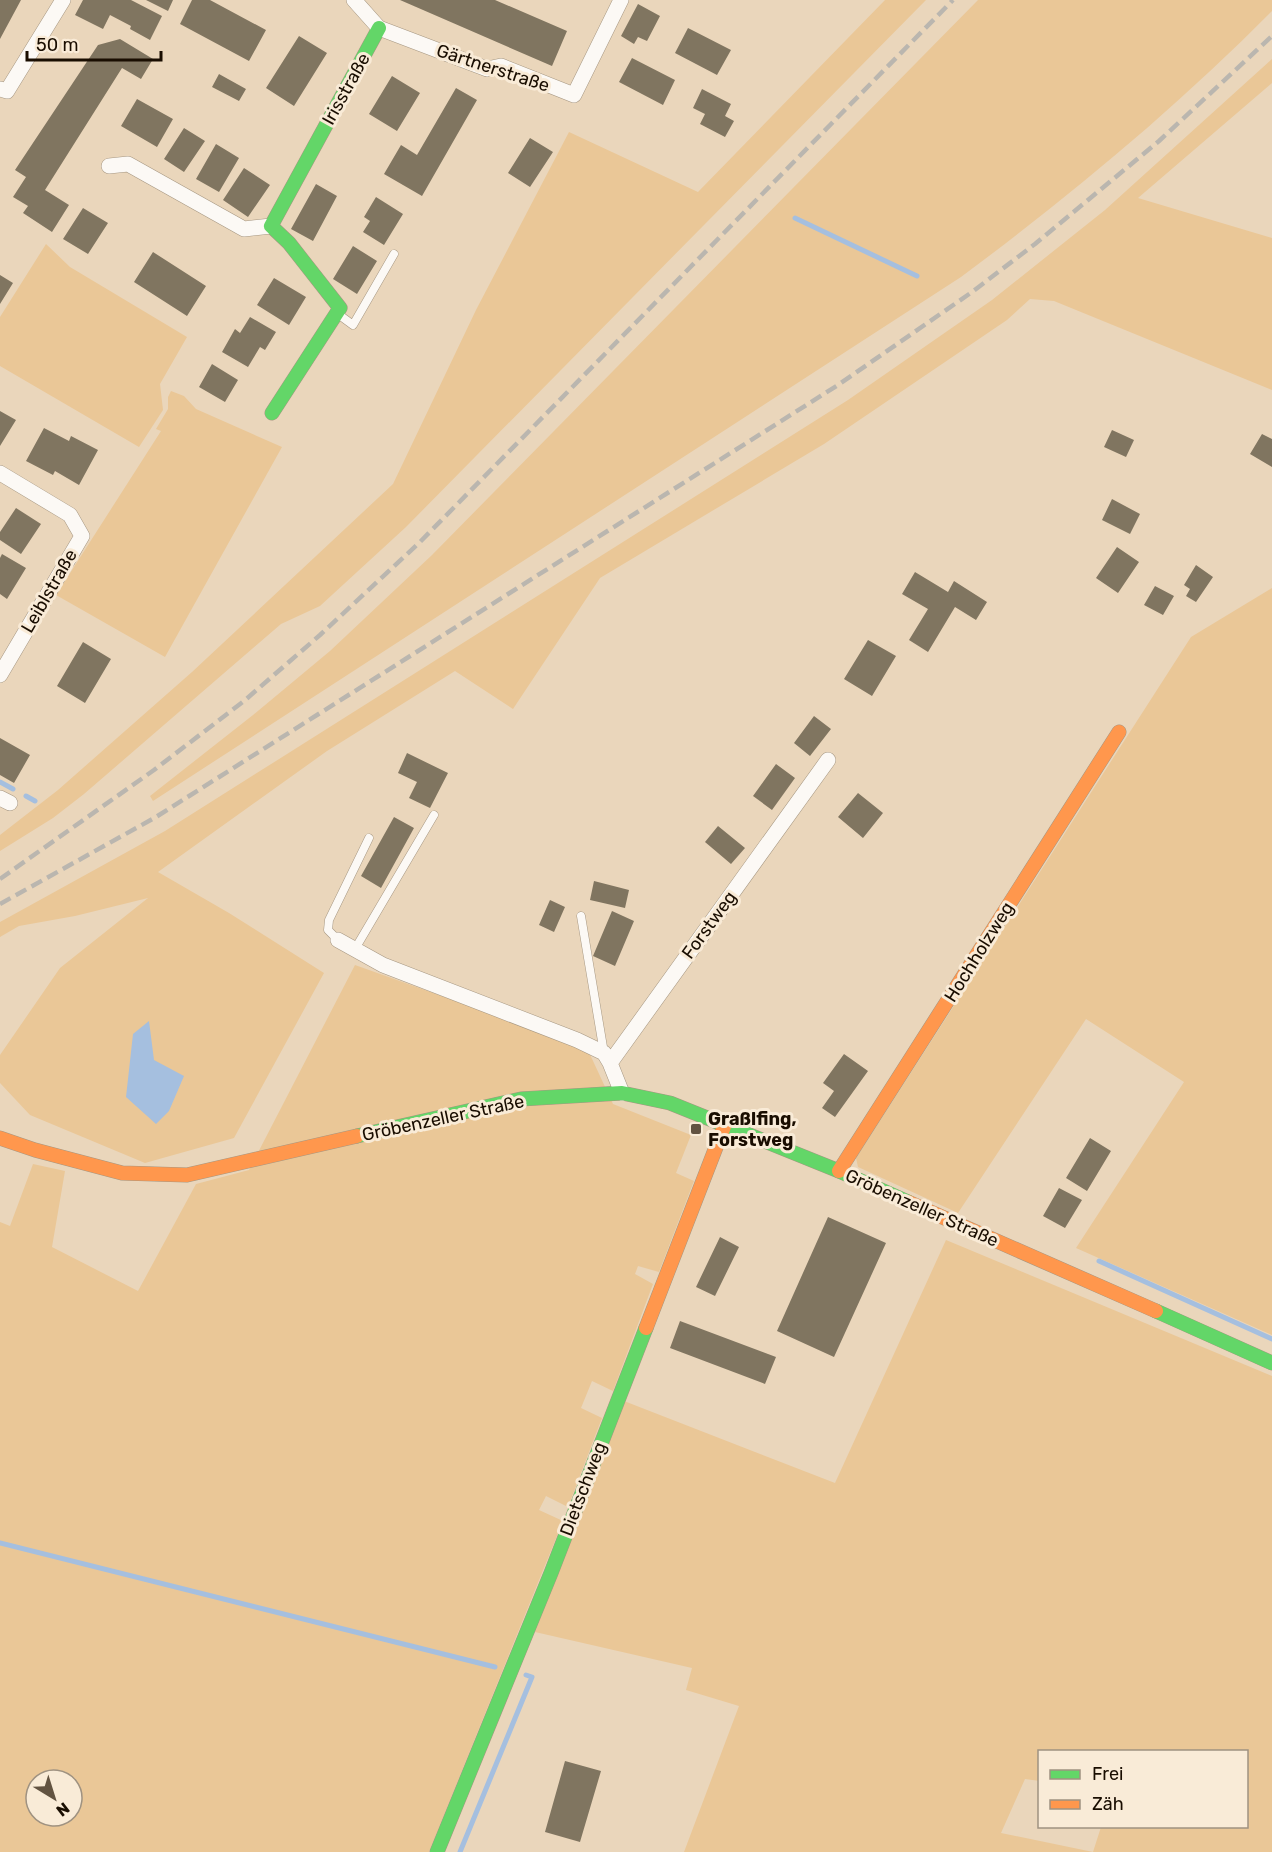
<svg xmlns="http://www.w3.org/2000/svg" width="1272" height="1852" font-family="Rubik,sans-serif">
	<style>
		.green { fill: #eac797; fill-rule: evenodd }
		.water { fill: #a5bfdf }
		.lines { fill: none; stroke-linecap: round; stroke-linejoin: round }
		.stream { stroke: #a5bfdf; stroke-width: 5 }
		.building { fill: #807560 }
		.lane-casing { stroke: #a69782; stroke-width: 9 }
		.street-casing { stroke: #a69782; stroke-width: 16 }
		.fast-casing { stroke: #a69782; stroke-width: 15 }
		.slow-casing { stroke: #a69782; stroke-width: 15 }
		.lane { stroke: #fcf9f5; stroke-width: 8 }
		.street { stroke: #fcf9f5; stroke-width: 15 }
		.fast { stroke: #63d668; stroke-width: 14 }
		.slow { stroke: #ff974d; stroke-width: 14 }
		.rail { stroke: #bab6af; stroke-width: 4.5; stroke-dasharray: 12 6; stroke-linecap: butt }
		.poi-dot { fill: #625341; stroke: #f9ebd7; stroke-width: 2 }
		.labels { text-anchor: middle; stroke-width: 6; stroke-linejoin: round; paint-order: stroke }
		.street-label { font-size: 18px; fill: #190d00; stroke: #f9ebd7 }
		.poi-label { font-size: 18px; font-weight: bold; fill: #190d00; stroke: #f9ebd7; text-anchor: start }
	</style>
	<rect width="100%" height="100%" fill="#ead6bb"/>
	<path class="green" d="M885 0H926L406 527 320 606 281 624 84 794 53 818 0 851V835L58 790 192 672 393 484 476 310 569 132 698 192Z
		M978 0H1272V11C1176 108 1070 196 961 277L153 801 150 796 253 715 330 651 432 555Z
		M1272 59V83L1138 198 1272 238V390L1054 301 1030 299 1007 320 824 444 600 578 513 709 455 671 327 751 158 872 229 913 324 973 234 1138 145 1163 30 1115 0 1083V1055L60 968 148 898 75 916 19 926 0 937V922L165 831 848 400 992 300 1105 210Z
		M46 244 70 267 187 337 160 384 163 410 139 447 0 366V317Z
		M171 391 184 396 196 409 282 447 165 657 56 595 161 431 156 429 168 409V397Z
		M1272 588V1335L1076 1248 1184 1082 1086 1019 958 1213 858 1167 856 1158 1191 637Z
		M355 965 587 1048 613 1104 691 1135 676 1173 694 1181 659 1272 638 1266 635 1274 653 1284 613 1391 592 1381 581 1408 602 1418 568 1507 546 1496 539 1510 563 1521 429 1852H0V1222L10 1226 33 1164 65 1171 52 1247 138 1291 196 1184 249 1170ZM36 1780H72V1816H36Z
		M946 1240 1272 1376V1852H684L739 1706 686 1690 692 1668 535 1632 624 1401 835 1483ZM1040 1752H1246V1826L1101 1827 1093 1852 1001 1833 1025 1779 1040 1781Z"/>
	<path class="water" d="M149 1021 154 1060 184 1076 169 1111 156 1124 126 1097 133 1034Z"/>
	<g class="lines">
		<path class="stream" d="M795 218 917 276
			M0 782 13 789
			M26 796 35 801
			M1099 1261 1272 1339
			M0 1543 495 1667
			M460 1852 532 1677 526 1675"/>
	</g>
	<path class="building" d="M0 0H21L0 39Z
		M83 0H131L162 16 150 40 130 29 131 26 110 15 103 29 75 15Z
		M146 0H173L168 11Z
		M192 0H210L266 30 249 61 180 24Z
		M400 0H495L567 31 552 66Z
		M638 4 660 16 647 41 638 37 634 44 621 36Z
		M688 28 731 50 717 75 675 53Z
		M299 36 327 53 294 106 266 88Z
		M120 39 153 59 141 79 122 68 45 190 69 205 52 232 23 213 28 206 13 197 26 177 15 170 98 45Z
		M632 58 675 80 663 105 619 82Z
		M219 74 246 89 239 101 212 87Z
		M392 76 420 93 397 131 369 114Z
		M456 88 477 100 422 196 384 174 401 145 417 155Z
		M702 89 731 104 725 116 734 121 725 137 700 124 705 114 693 108Z
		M137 99 173 119 157 147 121 126Z
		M184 128 205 141 184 172 164 159Z
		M530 138 553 152 530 187 508 173Z
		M216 144 239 158 219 192 196 179Z
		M244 168 270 185 248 217 223 200Z
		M316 184 337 196 313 241 291 229Z
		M376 197 403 214 384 245 363 232 370 221 364 217Z
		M83 208 108 223 88 254 63 239Z
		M353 246 377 261 357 294 333 279Z
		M153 252 206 286 187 316 134 282Z
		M0 275 13 283 0 304Z
		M274 278 306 297 289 325 257 305Z
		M250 317 276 332 265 350 260 347 248 367 222 352 235 329 240 333Z
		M212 364 238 380 225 402 199 387Z
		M0 411 16 420 0 446Z
		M44 428 69 441 71 436 98 450 79 485 55 471 53 475 26 461Z
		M1112 430 1134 440 1126 457 1104 447Z
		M1262 434 1272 439V467L1250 454Z
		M1112 499 1140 514 1130 534 1102 520Z
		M16 508 41 524 21 554 0 540V532Z
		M1117 547 1139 562 1118 593 1096 578Z
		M2 554 26 568 7 599 0 594V558Z
		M1196 565 1213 577 1196 602 1186 596 1190 589 1184 585Z
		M915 572 948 592 954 581 987 602 976 620 955 607 928 652 909 640 928 609 902 594Z
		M1155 586 1174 596 1163 615 1144 605Z
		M868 640 896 656 872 696 844 679Z
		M83 642 111 659 85 703 57 686Z
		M814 716 831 729 810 756 794 743Z
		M0 738 30 755 14 783 0 775Z
		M407 753 448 773 430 808 409 798 417 782 398 773Z
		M776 764 795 778 772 810 753 796Z
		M858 793 883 813 863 838 838 817Z
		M394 817 414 828 381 888 361 876Z
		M718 826 745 848 731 864 705 842Z
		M594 881 629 890 625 908 590 900Z
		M550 900 565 907 554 932 539 925Z
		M612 911 634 921 615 966 593 956Z
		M844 1054 868 1071 835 1117 822 1108 834 1091 823 1083Z
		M1090 1138 1111 1151 1087 1191 1066 1178Z
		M1059 1188 1082 1200 1065 1228 1043 1216Z
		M828 1217 886 1243 834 1357 777 1331Z
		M720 1237 739 1247 715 1296 696 1287Z
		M680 1321 776 1357 765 1384 670 1348Z
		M565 1761 601 1771 580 1842 545 1832Z"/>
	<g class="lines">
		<defs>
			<path id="lane" d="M338 314 353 325 394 254
				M581 916 604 1053
				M338 940 328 930 329 920 369 838
				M355 949 434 815"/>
			<path id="street" d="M354 0 379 28 487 69 501 66 574 95 621 0
				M0 89 7 91 63 0
				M109 166 128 164 244 229 271 226
				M0 473 70 515 82 536 0 675
				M0 798 10 803
				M338 940 383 965 577 1040 604 1053 610 1063
				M622 1093 610 1063 828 760"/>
			<path id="fast" d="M272 413 340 308 289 243 271 226 379 28
				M357 1136 521 1099 622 1093 670 1103 839 1171 908 1202
				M1156 1311 1272 1363
				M437 1852 551 1573 646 1328"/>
			<path id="slow" d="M0 1138 35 1150 122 1173 187 1175 357 1136
				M839 1171 1119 732
				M908 1202 1156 1311
				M646 1328 725 1124"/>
		</defs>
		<use href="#lane" class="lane-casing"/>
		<use href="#street" class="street-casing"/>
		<use href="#fast" class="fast-casing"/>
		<use href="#slow" class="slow-casing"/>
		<use href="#lane" class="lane"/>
		<use href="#street" class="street"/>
		<use href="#fast" class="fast"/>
		<use href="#slow" class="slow"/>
		<path class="rail" d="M0 879 154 770 244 701 320 635 420 542 953 0
			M0 904 156 817 838 385 972 292 1035 244 1159 141 1272 36"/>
	</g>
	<rect class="poi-dot" x="690" y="1123" width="12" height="12" rx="3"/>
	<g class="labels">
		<g class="street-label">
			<text transform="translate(493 68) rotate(18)" y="6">Gärtnerstraße</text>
			<text transform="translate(346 89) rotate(-61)" y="6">Irisstraße</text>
			<text transform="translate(49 591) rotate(-60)" y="6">Leiblstraße</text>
			<text transform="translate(709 925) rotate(-54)" y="6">Forstweg</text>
			<text transform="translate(979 952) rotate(-58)" y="6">Hochholzweg</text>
			<text transform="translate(443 1118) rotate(-12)" y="6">Gröbenzeller Straße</text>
			<text transform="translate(922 1208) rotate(24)" y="6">Gröbenzeller Straße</text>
			<text transform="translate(583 1489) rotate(-69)" y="6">Dietschweg</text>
		</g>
		<g class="poi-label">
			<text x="708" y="1125">Graßlfing,<tspan x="708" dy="21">Forstweg</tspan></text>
		</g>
	</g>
	<rect x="1038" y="1750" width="210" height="78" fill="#f9ebd7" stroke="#9f9281" stroke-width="1.5"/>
	<rect x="1050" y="1770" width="30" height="9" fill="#63d668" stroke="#9f9281" stroke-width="1.5"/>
	<text x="1092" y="1780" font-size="18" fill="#190d00">Frei</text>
	<rect x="1050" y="1800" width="30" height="9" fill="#ff974d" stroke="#9f9281" stroke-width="1.5"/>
	<text x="1092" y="1810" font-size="18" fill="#190d00">Zäh</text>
	<g transform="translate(54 1798) rotate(142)"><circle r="28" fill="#f9ebd7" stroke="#9f9281" stroke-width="1.5"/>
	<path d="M0-4.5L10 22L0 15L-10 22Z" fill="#625341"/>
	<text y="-9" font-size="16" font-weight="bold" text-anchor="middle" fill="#190d00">N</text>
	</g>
	<path d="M27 51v9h134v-9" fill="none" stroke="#190d00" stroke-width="3"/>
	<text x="36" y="51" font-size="18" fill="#190d00" stroke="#f9ebd7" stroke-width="4.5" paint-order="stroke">50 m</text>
</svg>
